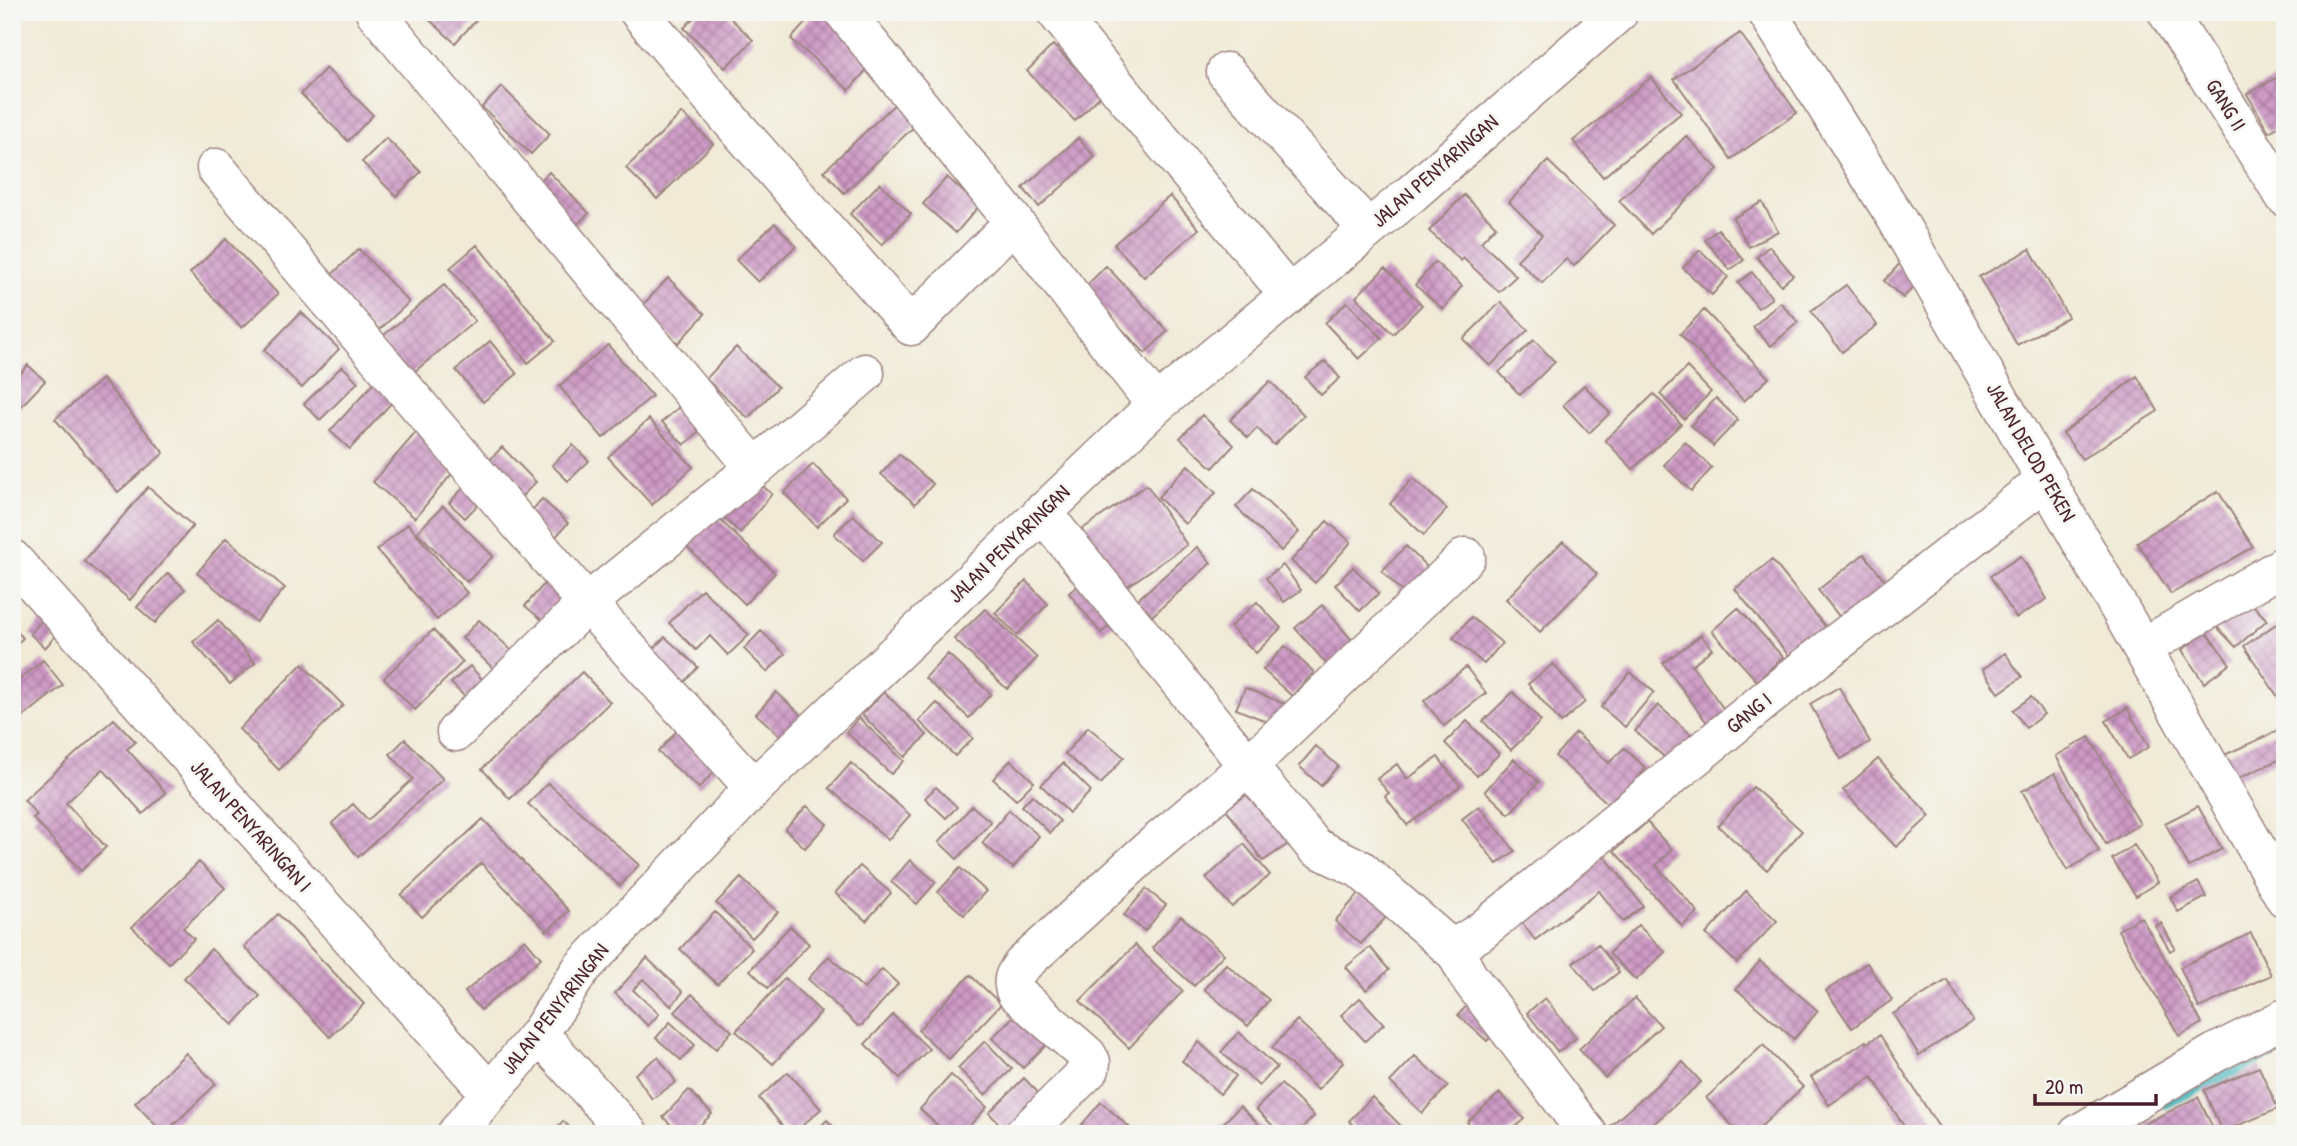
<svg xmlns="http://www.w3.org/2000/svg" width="2297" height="1146" font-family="'Patrick Hand',sans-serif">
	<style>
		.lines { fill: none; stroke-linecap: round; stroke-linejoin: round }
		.stream { stroke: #42b2ba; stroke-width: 12 }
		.building { fill: url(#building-cross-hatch) }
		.street-casing { stroke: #9d8480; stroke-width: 41 }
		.street { stroke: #fff; stroke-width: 38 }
		.labels { text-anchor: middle; stroke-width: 5; stroke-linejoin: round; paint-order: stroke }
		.street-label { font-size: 21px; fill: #4a1f2b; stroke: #f6f6f2 }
	</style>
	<defs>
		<pattern id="building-cross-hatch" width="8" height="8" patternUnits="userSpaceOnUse" patternTransform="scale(1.75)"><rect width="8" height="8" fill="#ce9ac6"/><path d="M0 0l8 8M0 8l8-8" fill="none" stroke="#a97da1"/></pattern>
	</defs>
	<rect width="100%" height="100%" fill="#f6f6f2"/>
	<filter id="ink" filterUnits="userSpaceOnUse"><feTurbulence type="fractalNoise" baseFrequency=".0143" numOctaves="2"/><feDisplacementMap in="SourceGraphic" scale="14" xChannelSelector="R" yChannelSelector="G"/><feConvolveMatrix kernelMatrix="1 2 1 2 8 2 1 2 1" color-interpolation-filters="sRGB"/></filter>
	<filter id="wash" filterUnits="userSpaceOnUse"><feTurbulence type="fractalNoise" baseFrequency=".00686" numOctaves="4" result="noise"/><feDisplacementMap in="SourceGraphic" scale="28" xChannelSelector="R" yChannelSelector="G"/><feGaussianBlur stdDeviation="1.57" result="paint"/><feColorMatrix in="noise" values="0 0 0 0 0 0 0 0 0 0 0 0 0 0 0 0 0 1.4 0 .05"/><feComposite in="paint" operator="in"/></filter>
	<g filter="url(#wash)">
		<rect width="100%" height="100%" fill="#f0ead6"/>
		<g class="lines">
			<path class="stream" d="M2165 1103 2285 1046"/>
		</g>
		<g id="blocks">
			<path class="building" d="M421 12H472L478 18 455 43Z
				M699 12H724L753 40 725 68 684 28Z
				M815 12H825L877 58 849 90 791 39Z
				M1740 33 1797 113 1731 159 1674 79Z
				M1053 45 1102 94 1075 121 1027 71Z
				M326 68 373 115 348 141 301 94Z
				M2285 73V123L2269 132 2247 94Z
				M1651 77 1681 113 1603 177 1573 141Z
				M502 87 550 134 531 154 482 107Z
				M897 102 918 123 844 193 824 171Z
				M682 113 713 144 657 199 626 168Z
				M1686 136 1718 169 1651 234 1619 201Z
				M386 138 421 172 396 196 362 162Z
				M1078 138 1095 157 1039 207 1023 188Z
				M1548 161 1614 225 1574 266 1566 259 1542 283 1517 260 1542 235 1509 202Z
				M549 172 589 213 569 232 530 191Z
				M947 177 979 206 956 233 923 204Z
				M880 183 911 214 882 245 850 214Z
				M1464 195 1496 226 1481 242 1516 276 1499 292 1463 258 1461 261 1429 231Z
				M1170 196 1199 229 1144 277 1114 244Z
				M1762 202 1778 231 1749 247 1733 218Z
				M775 223 796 246 758 282 736 260Z
				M1718 229 1744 260 1730 270 1705 240Z
				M226 239 278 294 242 328 190 273Z
				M477 245 555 341 528 363 450 268Z
				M1769 246 1793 275 1781 285 1757 257Z
				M359 249 409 302 375 334 325 281Z
				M2030 249 2068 317 2017 345 1979 277Z
				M1700 250 1728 277 1712 295 1683 268Z
				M1905 258 1924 276 1903 298 1884 281Z
				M1435 262 1462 286 1443 309 1415 285Z
				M1106 266 1168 331 1145 353 1083 289Z
				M1385 268 1422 305 1393 334 1356 297Z
				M1752 272 1772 298 1758 308 1738 283Z
				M668 278 705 314 678 343 640 308Z
				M444 285 475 321 407 378 377 341Z
				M1846 285 1877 325 1842 352 1811 311Z
				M1347 302 1382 338 1359 359 1325 323Z
				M1501 302 1528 330 1490 366 1463 339Z
				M1780 302 1798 322 1771 346 1753 327Z
				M1704 310 1769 378 1744 401 1680 334Z
				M301 312 339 349 302 388 264 350Z
				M1534 340 1555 362 1520 395 1499 372Z
				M490 341 517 374 483 402 456 370Z
				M608 345 652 396 603 438 559 386Z
				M736 347 778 387 748 418 706 379Z
				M1325 361 1340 378 1321 395 1305 377Z
				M28 365 45 381 12 416V383Z
				M342 366 358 382 320 420 304 404Z
				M1687 367 1711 392 1684 419 1660 394Z
				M2137 376 2158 411 2082 459 2063 433Z
				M102 379 164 453 118 492 55 419Z
				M1270 381 1304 415 1274 445 1257 428 1248 438 1230 420Z
				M374 383 393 401 350 449 330 431Z
				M1584 385 1610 413 1589 433 1563 405Z
				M1654 394 1681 424 1633 469 1605 440Z
				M1716 398 1738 420 1713 446 1691 425Z
				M687 400 709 423 684 445 662 422Z
				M1202 415 1234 445 1213 468 1180 438Z
				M649 419 693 467 652 505 608 457Z
				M419 429 460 464 415 518 373 482Z
				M1685 442 1712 468 1691 491 1664 465Z
				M573 445 589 461 568 481 552 465Z
				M502 447 536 482 520 498 486 464Z
				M899 454 933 484 915 504 881 474Z
				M813 464 846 498 817 527 784 493Z
				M1188 465 1216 493 1185 524 1158 497Z
				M753 478 772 494 740 533 721 515Z
				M1413 478 1447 509 1424 535 1390 504Z
				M471 480 487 495 465 518 449 503Z
				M1147 485 1187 545 1119 592 1078 532Z
				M148 487 193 526 130 600 84 561Z
				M1253 489 1299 532 1281 551 1236 507Z
				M2218 491 2253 547 2171 594 2137 542Z
				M542 499 568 523 553 540 527 516Z
				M443 506 493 556 467 582 417 532Z
				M712 512 775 573 745 604 683 543Z
				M853 515 882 542 863 561 834 534Z
				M1327 521 1351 542 1315 583 1291 561Z
				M408 524 467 593 437 620 377 550Z
				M226 538 285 588 256 622 197 573Z
				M1563 541 1597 574 1540 632 1506 599Z
				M1406 546 1431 571 1406 596 1382 571Z
				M1197 547 1211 563 1152 616 1137 600Z
				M1864 554 1897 596 1851 631 1818 590Z
				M2021 556 2047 599 2016 618 1990 576Z
				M1772 560 1837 641 1801 671 1735 589Z
				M1283 565 1301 590 1284 602 1266 578Z
				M1353 567 1379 593 1360 611 1335 585Z
				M168 573 185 589 155 623 137 607Z
				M551 576 572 594 547 624 525 606Z
				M1085 580 1118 619 1101 633 1069 593Z
				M1026 581 1048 604 1017 635 995 613Z
				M702 589 749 635 728 655 710 636 696 650 669 623Z
				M2248 600 2267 620 2236 647 2217 627Z
				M1257 602 1281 628 1256 653 1230 627Z
				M1322 605 1357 646 1331 669 1295 628Z
				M1738 608 1783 657 1757 681 1712 631Z
				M985 609 1037 658 1007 689 954 639Z
				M51 610 66 624 45 648 30 634Z
				M1471 617 1502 643 1484 664 1453 638Z
				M2285 618V693L2278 697 2244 646Z
				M218 620 255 663 230 684 193 642Z
				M479 620 524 662 506 681 462 638Z
				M12 626 23 638 12 648Z
				M433 630 463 662 415 710 384 678Z
				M761 631 785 654 767 672 744 649Z
				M2206 632 2230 664 2204 683 2182 650Z
				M1701 635 1712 649 1692 665 1728 715 1711 728 1663 663Z
				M665 637 698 667 680 687 647 656Z
				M1285 646 1314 672 1292 696 1263 670Z
				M2005 653 2022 677 1999 693 1983 669Z
				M948 654 991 694 969 718 925 678Z
				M43 660 63 685 12 726V686Z
				M302 664 343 705 279 770 239 729Z
				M1553 664 1585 702 1561 723 1528 684Z
				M470 666 492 690 474 706 451 683Z
				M1466 667 1486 693 1444 726 1424 701Z
				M582 672 610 702 510 799 482 769Z
				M1630 672 1654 692 1625 727 1601 707Z
				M1839 687 1870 742 1841 759 1810 704Z
				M1245 688 1286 704 1278 726 1236 709Z
				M776 692 805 718 785 740 756 714Z
				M884 692 927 735 905 757 862 715Z
				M1513 692 1541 721 1511 750 1483 721Z
				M2031 697 2044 714 2026 728 2013 710Z
				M937 703 973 738 955 756 919 721Z
				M1658 705 1694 737 1671 763 1635 731Z
				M2127 708 2149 747 2128 759 2106 721Z
				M859 718 904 761 891 774 846 732Z
				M114 719 136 742 127 749 166 793 143 814 103 769 66 803 106 847 81 871 33 818 37 815 24 800Z
				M1467 721 1499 754 1477 776 1445 743Z
				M682 725 723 762 699 788 658 752Z
				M1088 727 1124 757 1101 784 1065 754Z
				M2282 729 2285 736V757L2233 781 2222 756Z
				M1576 733 1609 763 1624 748 1646 768 1613 808 1555 756Z
				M2089 737 2140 824 2106 844 2056 756Z
				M405 739 443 779 358 857 332 823 353 804 368 820 413 779 390 754Z
				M1316 746 1338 766 1321 786 1299 766Z
				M1438 757 1460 786 1407 825 1385 796 1389 793 1377 779 1397 764 1407 779Z
				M1514 759 1539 782 1509 814 1485 791Z
				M1878 759 1930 816 1896 847 1843 790Z
				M1011 760 1034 782 1016 800 993 779Z
				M851 763 910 815 888 840 829 788Z
				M1063 763 1091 791 1069 813 1041 785Z
				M2055 773 2099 851 2067 870 2022 791Z
				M548 783 639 865 620 886 528 804Z
				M936 787 957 807 946 818 925 798Z
				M1753 787 1802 831 1767 870 1718 826Z
				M1257 788 1294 840 1263 861 1226 809Z
				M1032 795 1060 821 1050 833 1022 806Z
				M807 806 827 824 805 848 785 829Z
				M972 806 991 822 957 859 939 842Z
				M1479 806 1515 851 1497 864 1462 819Z
				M2198 806 2222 849 2189 867 2165 823Z
				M1009 810 1039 836 1013 868 982 843Z
				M483 819 569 911 547 931 481 863 422 917 401 895Z
				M1647 822 1672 850 1656 865 1698 912 1682 926 1614 851Z
				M1244 844 1270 875 1232 907 1206 878Z
				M2134 845 2158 882 2136 896 2112 859Z
				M1604 855 1643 906 1623 922 1599 891 1535 940 1518 917Z
				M910 860 936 882 917 904 891 882Z
				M199 862 225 888 183 928 194 939 169 963 132 927Z
				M860 866 891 893 866 921 835 893Z
				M960 868 986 891 964 915 938 892Z
				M741 878 778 912 752 938 716 903Z
				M2198 882 2206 897 2178 912 2170 897Z
				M1364 888 1391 912 1361 944 1335 921Z
				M1146 889 1166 905 1145 931 1124 915Z
				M1746 891 1777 921 1737 963 1706 934Z
				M715 912 752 949 717 984 680 949Z
				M278 914 364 1004 330 1037 244 947Z
				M1181 916 1224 954 1194 986 1152 948Z
				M2141 917 2202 1023 2179 1036 2118 930Z
				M2161 923 2175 948 2170 951 2155 926Z
				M1638 925 1665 952 1636 980 1609 953Z
				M790 926 809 944 768 988 750 970Z
				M2251 933 2271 975 2199 1008 2180 967Z
				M525 939 541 958 481 1010 465 992Z
				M1598 944 1619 972 1595 991 1573 963Z
				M1135 945 1183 991 1129 1048 1080 1001Z
				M1370 947 1389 970 1366 990 1346 967Z
				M211 949 260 996 233 1025 184 978Z
				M829 956 864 989 882 969 898 984 862 1025 858 1026 808 979Z
				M647 958 683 992 671 1006 643 979 633 990 659 1014 648 1026 615 993Z
				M1760 961 1818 1011 1794 1039 1736 989Z
				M1867 963 1892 1000 1852 1028 1826 991Z
				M1226 964 1269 1000 1248 1026 1204 989Z
				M970 975 1001 1004 949 1059 918 1030Z
				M785 978 821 1012 773 1064 736 1031Z
				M1947 980 1973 1021 1919 1055 1893 1014Z
				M692 994 732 1031 716 1049 675 1012Z
				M1475 997 1503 1023 1487 1041 1458 1015Z
				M1360 998 1384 1024 1365 1041 1341 1015Z
				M1545 998 1576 1038 1558 1052 1527 1013Z
				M1635 998 1661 1026 1605 1078 1579 1049Z
				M1024 1006 1055 1036 1023 1068 992 1038Z
				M893 1015 929 1049 900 1078 865 1044Z
				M1297 1020 1343 1062 1318 1090 1272 1048Z
				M670 1022 695 1045 681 1060 656 1038Z
				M1239 1032 1277 1067 1259 1086 1221 1052Z
				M1880 1035 1940 1129 1933 1134H1909L1872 1077 1829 1105 1811 1077 1866 1041 1867 1043Z
				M985 1041 1012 1069 985 1095 958 1068Z
				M1199 1042 1236 1076 1220 1094 1182 1061Z
				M1763 1045 1803 1087 1753 1134H1740L1706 1098Z
				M186 1053 216 1084 164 1134 135 1103Z
				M1415 1056 1448 1086 1422 1113 1390 1082Z
				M658 1057 676 1082 652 1099 635 1074Z
				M1683 1062 1701 1082 1642 1134H1616L1609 1127Z
				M2259 1067 2278 1109 2222 1132 2204 1090Z
				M788 1072 821 1109 793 1134H789L759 1098Z
				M951 1075 987 1107 962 1134H947L920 1109Z
				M1024 1078 1047 1102 1009 1134 989 1113Z
				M1281 1084 1314 1116 1297 1134H1281L1256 1109Z
				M689 1090 712 1114 691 1134H680L663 1117Z
				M1500 1093 1524 1119 1507 1134H1477L1467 1122Z
				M1372 1097 1409 1134H1361L1349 1121Z
				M2198 1097 2216 1134H2151L2146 1123Z
				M1101 1102 1137 1134H1074Z
				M1240 1106 1269 1134H1213Z
				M827 1120 840 1134H813Z
				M563 1121 577 1134H552Z"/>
		</g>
	</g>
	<g filter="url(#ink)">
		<use href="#blocks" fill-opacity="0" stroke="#9d8480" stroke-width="2"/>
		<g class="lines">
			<defs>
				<path id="street" d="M375 12 755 468
					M639 12 731 121 911 326 1014 222
					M844 12 1014 222 1156 405
					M1056 12 1289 295
					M1767 12 1896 218 2285 898
					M2167 12 2285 197
					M1226 72 1368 229
					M216 168 587 603 754 788
					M1466 557 1248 766 1315 847 1360 869 1456 953 1468 976 1588 1134
					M12 559 489 1092
					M2142 648 2285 565
					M456 732 587 603 755 468 865 373
					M1454 951 1462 943 1480 932 1797 674 2047 479
					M539 1034 629 1134
					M456 1134 539 1034 581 969 754 788 1156 405 1411 194 1619 12
					M1024 1134 1090 1069 1091 1062 1087 1055 1016 993C1011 980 1014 975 1022 965L1147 851 1248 766 1042 512
					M2078 1134 2215 1053 2285 1018"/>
			</defs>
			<use href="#street" class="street-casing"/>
			<use href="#street" class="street"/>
		</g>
	</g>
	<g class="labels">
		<g class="street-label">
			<text transform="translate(2226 105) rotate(58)" y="7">GANG II</text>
			<text transform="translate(1435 171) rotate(-41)" y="7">JALAN PENYARINGAN</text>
			<text transform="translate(2031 452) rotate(60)" y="7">JALAN DELOD PEKEN</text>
			<text transform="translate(1009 544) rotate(-44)" y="7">JALAN PENYARINGAN</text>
			<text transform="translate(1749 713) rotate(-39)" y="7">GANG I</text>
			<text transform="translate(251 826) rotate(48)" y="7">JALAN PENYARINGAN I</text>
			<text transform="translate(555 1009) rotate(-52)" y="7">JALAN PENYARINGAN</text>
		</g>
	</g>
	<rect width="2297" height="1146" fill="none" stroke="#f6f6f2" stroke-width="42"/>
	<path d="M2035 1094v10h121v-10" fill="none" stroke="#4a1f2b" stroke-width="3.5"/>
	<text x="2045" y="1094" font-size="21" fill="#4a1f2b" stroke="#f6f6f2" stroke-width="5" paint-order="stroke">20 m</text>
</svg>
